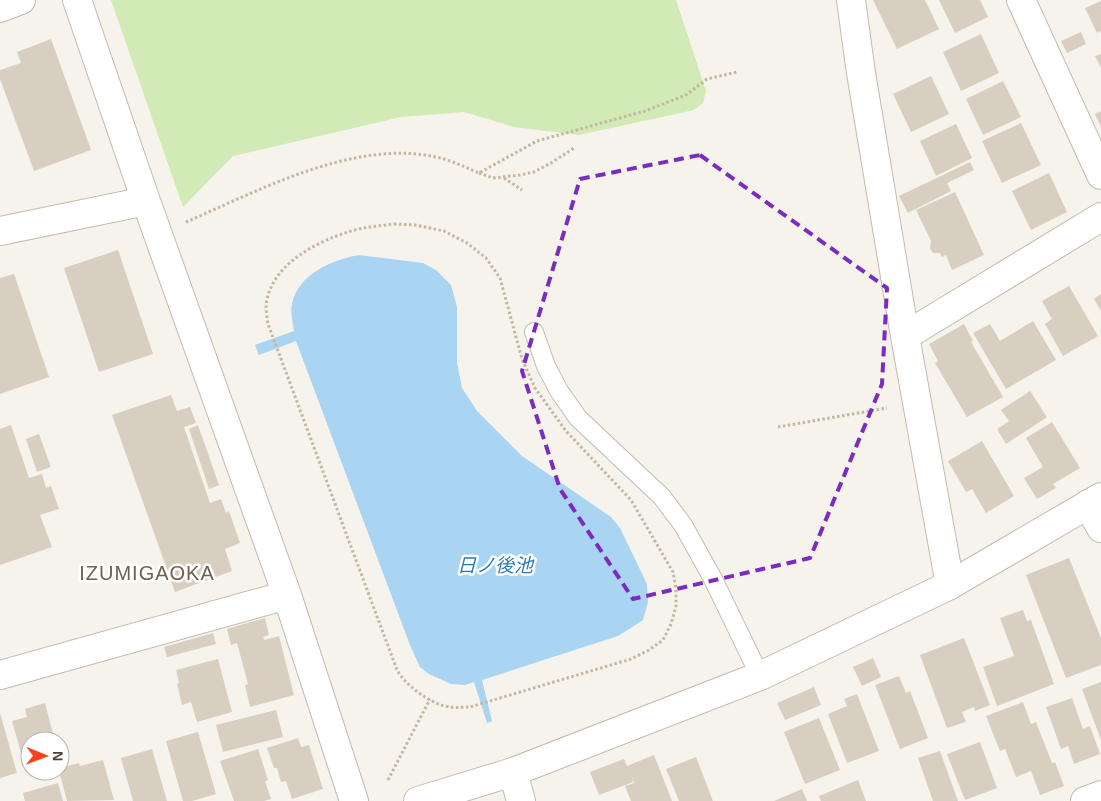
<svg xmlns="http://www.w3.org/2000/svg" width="1101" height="801" font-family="Arial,'Noto Sans JP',sans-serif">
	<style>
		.green { fill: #d2eab5 }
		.water { fill: #a9d4f2 }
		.building { fill: #d8cfc1 }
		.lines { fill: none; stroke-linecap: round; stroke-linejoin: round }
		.service-casing { stroke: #c2bbae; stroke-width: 20 }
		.minor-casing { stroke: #c2bbae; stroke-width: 30 }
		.tertiary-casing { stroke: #c2bbae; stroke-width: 30 }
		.path { stroke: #c4b79f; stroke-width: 3; stroke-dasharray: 2.5 2.5; stroke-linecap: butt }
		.service { stroke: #fff; stroke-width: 18 }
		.minor { stroke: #fff; stroke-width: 28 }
		.tertiary { stroke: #fff; stroke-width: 28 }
		.marked { fill: none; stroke: #7b2cbf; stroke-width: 4; stroke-dasharray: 10 6; stroke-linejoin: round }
		.labels { text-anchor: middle; stroke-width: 5; stroke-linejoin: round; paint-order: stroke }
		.water-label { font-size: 19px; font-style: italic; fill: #2e7ab2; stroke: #fff }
		.quarter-label { font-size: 20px; letter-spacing: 1px; fill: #6e6250; stroke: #fff }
	</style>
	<rect width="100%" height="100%" fill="#f6f3ec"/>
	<path class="green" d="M111 0H676L706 91 703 103 694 110 579 135 514 127 464 112 401 117 233 156 183 207Z"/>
	<path class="water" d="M359 255 423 263 436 270 451 285 457 307V363L462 388 477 411 522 456 611 517 620 528 647 584 648 602 643 620 618 636 482 680 492 721 487 723 474 682 465 685 451 684 429 674 420 667 410 645 296 341 259 355 255 345 294 331C293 323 290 312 292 304 298 274 332 260 359 255Z"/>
	<path class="building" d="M873 0H925L939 29 897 49Z
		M939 0H980L988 17 955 33Z
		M1101 1V31L1097 33 1085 8Z
		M1081 32 1086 44 1067 53 1061 41Z
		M981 34 999 73 961 91 943 52Z
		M51 39 91 150 34 171 0 79V70L21 63 17 52Z
		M1101 54V68L1095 56Z
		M931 76 949 114 911 132 893 94Z
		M1003 81 1021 117 983 135 966 99Z
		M1101 111V127L1095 114Z
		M1021 123 1041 165 1002 183 982 141Z
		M956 124 972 158 936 176 920 141Z
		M970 162 974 170 947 183 951 191 908 213 899 196Z
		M1049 173 1067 212 1031 230 1012 191Z
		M955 192 984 255 952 270 946 255 942 257 940 253H933L930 249 931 241 916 210Z
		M118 250 153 354 99 372 64 268Z
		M14 274 49 377 0 394V278Z
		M1069 286 1098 336 1063 356 1045 324 1052 319 1042 301Z
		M1101 294V311L1094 299Z
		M1033 321 1056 360 1006 389 973 333 990 324 1000 341Z
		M964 324 973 341 971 342 1003 397 967 417 935 363 938 361 929 344Z
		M1030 391 1047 417 1006 444 997 429 1009 421 1001 410Z
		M171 395 177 411 190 407 196 423 184 427 210 503 221 499 226 513 229 511 240 543 225 549 232 571 175 592 112 415Z
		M1052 422 1080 468 1053 484 1056 488 1037 499 1024 478 1043 467 1026 438Z
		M11 425 29 478 42 474 46 488 51 486 59 509 40 515 52 547 0 565V429Z
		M198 425 219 485 209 489 189 429Z
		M39 434 51 467 37 472 26 439Z
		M982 441 1014 496 986 513 972 489 966 492 948 461Z
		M1069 558 1101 638V665L1066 678 1026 575Z
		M1023 610 1027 621 1031 620 1054 684 997 706 983 667 1014 656 1000 618Z
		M265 618 269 635 263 637 265 640 279 636 294 695 250 707 245 685 248 684 237 643 231 645 227 629Z
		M213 633 216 644 167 657 164 647Z
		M964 638 990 705 975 711 974 707 962 712 966 722 947 728 920 655Z
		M873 658 881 677 862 686 853 667Z
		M218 659 232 712 197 722 191 702 182 705 177 684 179 683 176 670Z
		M899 676 906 693 910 691 928 738 900 749 875 685Z
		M1101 682V740L1082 689Z
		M814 687 821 705 785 720 777 703Z
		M857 694 879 751 847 763 828 714 847 706 844 699Z
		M1072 698 1083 729 1090 726 1100 754 1074 764 1068 746 1061 749 1046 707Z
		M1023 702 1031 724 1036 722 1052 763 1055 762 1064 786 1040 795 1031 771 1016 777 1005 749 1000 751 986 716Z
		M45 703 55 741H30V770L26 771 12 721 27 717 25 709Z
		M276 710 283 737 223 752 216 725Z
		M0 713 17 773 0 778Z
		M819 718 840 770 805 784 784 732Z
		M198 732 216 794 192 801H183L166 741Z
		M298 738 301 747 309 745 323 789 292 799 286 781 281 782 277 768H274L267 748Z
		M980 742 997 788 965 800 947 754Z
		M152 749 167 801H133L121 758Z
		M258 749 268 780 265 781 271 799 264 801H234L220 761Z
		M940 751 958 801H933L918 758Z
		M654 755 672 801H631L625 786 634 783 631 774 633 782 599 795 590 772 624 759 627 766Z
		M696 757 713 801H679L666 769Z
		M103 760 114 800 67 801 59 771 60 768 79 763 80 766Z
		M858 780 866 801H821L819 796Z
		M58 783 63 801H25L23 793Z
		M802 789 807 801H774Z"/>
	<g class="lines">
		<defs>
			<path id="service" d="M534 332 546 366 559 391 578 418 662 497 683 525 713 579 760 676"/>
			<path id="minor" d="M77 0 146 201 287 595 354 801
				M851 0 861 73 905 336 950 585
				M1021 0 1101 175
				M0 8 21 0
				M0 231 146 201
				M905 336 1101 217
				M1088 504 1101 528
				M0 675 287 595
				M513 772 521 801
				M1085 801 1101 795"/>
			<path id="tertiary" d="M418 801 513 772 760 676 950 585 1101 497"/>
		</defs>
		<use href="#service" class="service-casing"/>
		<use href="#minor" class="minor-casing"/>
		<use href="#tertiary" class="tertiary-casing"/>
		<path class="path" d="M479 173 493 178 520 175 534 172 551 163 574 148
			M504 178 522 190
			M186 222C260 190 354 139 436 157 451 160 465 167 479 173L537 141 645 111 686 95 707 79 737 72
			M394 224 415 225 444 231 467 243 486 258 500 278 522 359 535 388 566 431 631 500 673 572 676 589V606L671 624 663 640 649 650 631 659 470 707C464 707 457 708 450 707 432 705 406 686 397 670L268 324C267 318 266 311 266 305 271 265 314 243 348 232 363 227 379 226 394 224Z
			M778 427 887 408
			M388 780 430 699"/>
		<use href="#service" class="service"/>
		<use href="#minor" class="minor"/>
		<use href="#tertiary" class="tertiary"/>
	</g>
	<path class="marked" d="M700 155 887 288 882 384 810 558 633 599 560 489 522 371 580 179Z"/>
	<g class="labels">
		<g class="water-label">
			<text x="495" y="572">日ノ後池</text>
		</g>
		<g class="quarter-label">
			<text x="147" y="580">IZUMIGAOKA</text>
		</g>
	</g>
	<g transform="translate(45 756) rotate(91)"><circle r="24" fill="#ffffff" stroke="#b7b4b0"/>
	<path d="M0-4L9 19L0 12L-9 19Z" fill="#fc3f1d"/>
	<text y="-8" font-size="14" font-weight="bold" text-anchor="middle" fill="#4b4439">N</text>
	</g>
</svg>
